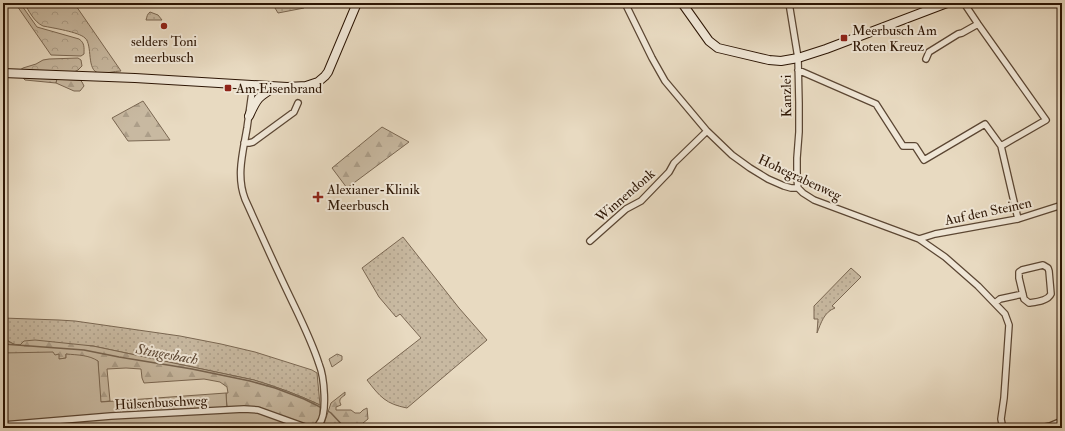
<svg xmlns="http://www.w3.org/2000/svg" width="1065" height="431" font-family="'IM FELL Double Pica',serif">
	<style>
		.grass { fill: url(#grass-dots); stroke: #7a6752 }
		.forest { fill: url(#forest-firs); stroke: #7a6752 }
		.park { fill: url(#park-crowns); stroke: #7a6752 }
		.garden { fill: #c8b9a1; stroke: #7a6752 }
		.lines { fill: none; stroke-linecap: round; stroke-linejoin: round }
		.stream { stroke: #76634f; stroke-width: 1.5 }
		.minor-casing { stroke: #5b4633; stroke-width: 8 }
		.secondary-casing { stroke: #2c1504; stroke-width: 10 }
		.minor { stroke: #f0e7d7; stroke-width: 5.5 }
		.secondary { stroke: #f0e7d7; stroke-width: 8 }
		.poi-dot { fill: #8f2418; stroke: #f0e7d7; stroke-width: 1.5 }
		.labels { text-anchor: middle; stroke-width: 4; stroke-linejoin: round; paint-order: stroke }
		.poi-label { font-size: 14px; fill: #2c1504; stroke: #f0e7d7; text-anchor: start }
		.street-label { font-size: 14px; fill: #2c1504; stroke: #f0e7d7 }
		.water-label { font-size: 15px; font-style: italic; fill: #5e4936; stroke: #f0e7d7 }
	</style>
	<defs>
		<pattern id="grass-dots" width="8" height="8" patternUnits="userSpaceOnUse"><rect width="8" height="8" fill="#c8b9a1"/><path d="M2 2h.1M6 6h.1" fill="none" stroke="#ac9e89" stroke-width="1.8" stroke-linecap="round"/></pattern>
		<pattern id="forest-firs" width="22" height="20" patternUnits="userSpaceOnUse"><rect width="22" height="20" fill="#c8b9a1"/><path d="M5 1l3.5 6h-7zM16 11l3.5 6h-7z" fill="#ac9e89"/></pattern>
		<pattern id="park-crowns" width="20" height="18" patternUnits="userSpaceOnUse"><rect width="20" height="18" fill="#c8b9a1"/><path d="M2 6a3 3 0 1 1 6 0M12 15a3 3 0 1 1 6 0" fill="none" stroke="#ac9e89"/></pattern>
	</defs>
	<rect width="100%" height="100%" fill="#e8dac1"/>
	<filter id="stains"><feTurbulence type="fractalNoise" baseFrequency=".005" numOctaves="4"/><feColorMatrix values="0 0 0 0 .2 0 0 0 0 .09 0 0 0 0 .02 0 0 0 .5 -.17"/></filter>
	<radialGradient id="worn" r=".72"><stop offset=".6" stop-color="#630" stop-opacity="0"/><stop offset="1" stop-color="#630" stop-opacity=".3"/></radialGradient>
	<path class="grass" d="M272 3H306L304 8 278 13Z
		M150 12 158 15 162 20H146C147 17 147 14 150 12Z
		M23 78 57 79 56 83 25 80Z
		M403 237 459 308 487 340 407 408C386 404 380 397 367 380L421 338 400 314 396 317 379 297 362 268Z
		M851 268 861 277 832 306 835 308C824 312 821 323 817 333L818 319H814V306Z
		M3 318 59 320 75 321 180 336 221 344 255 352 312 370 317 373 320 405C299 395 277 387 254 380L93 346 15 345 7 340H3Z"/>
	<path class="forest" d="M57 79 80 80 82 82 84 86 80 91H74L56 83Z
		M143 101 170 140 128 141 112 118Z
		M382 127 409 142 347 188 332 168Z
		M3 340C9 341 13 345 20 345L24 341 35 340 93 346 254 380C277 387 299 395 320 405V428H315L227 407 226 393H228L227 387 220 382 204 379 144 383 142 378 141 369 126 368 107 369 110 401 100 402 98 361 66 354V358L59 359 54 355 3 353Z
		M345 392V395C341 398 338 399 341 405L336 407V410H351L355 413H360L363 410 367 408 368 419 363 423 361 428H324V424L331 403Z"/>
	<path class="park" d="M15 3H20L37 27 79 39C85 43 84 48 84 54L81 56 51 55Z
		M24 3H74L121 71C114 71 106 74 99 73 86 71 93 45 85 38 79 32 53 28 43 26 34 22 29 11 24 3Z
		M78 58 81 60 82 66 78 70 74 72 20 70 23 68 36 64 43 60 49 59Z
		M337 354 342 356V360L332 367 329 359Z"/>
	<path class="garden" d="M53 352 55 355 59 354V359L66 358V354C78 355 89 355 98 361L101 402 226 393 227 411 257 412 303 428H12V426L3 427V353Z"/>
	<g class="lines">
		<path class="stream" d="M3 344 84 350 119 357 192 369 250 381 275 388 304 399 322 408
			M328 411 331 413 345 428"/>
		<defs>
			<path id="minor" d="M625 3 652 58 665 81 707 131 732 155 750 168 768 179 784 186 791 188H798L803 193 814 200 919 239 945 257 978 286 1005 314 1009 325 1004 398 1001 419 1002 424 1005 427
				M789 3 798 58 799 103V132L797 158V179L798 188
				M964 3 978 24 1046 120 1001 146
				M926 59 929 52 958 34 962 33 978 24
				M798 70 876 104 903 146H915L924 160 985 124 1001 146 1018 219
				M244 143H249L253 142 294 112 298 103
				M919 239 935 234 1018 219 1062 205
				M590 241 626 209 641 201 669 172 674 163 707 131
				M1043 265 1048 268 1049 271 1051 294C1048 301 1036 302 1029 303L1024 299 1019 278V272L1022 270Z
				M995 303 1000 299 1023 294
				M3 425 111 416 244 409 258 410 308 428C312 428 317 428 319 424 328 414 324 376 319 364 312 342 301 320 291 299 275 266 260 232 245 199 236 176 243 152 247 128 249 114 251 99 253 85
				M1040 428 1050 426 1062 421"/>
			<path id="secondary" d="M682 3 709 41 718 48 769 60 781 61 798 58 826 49 947 3
				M3 73 135 78 287 87 306 86 318 82 325 76 328 72 357 3
				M249 116C257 98 258 97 275 87"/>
		</defs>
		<use href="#minor" class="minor-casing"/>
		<use href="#secondary" class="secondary-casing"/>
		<use href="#minor" class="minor"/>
		<use href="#secondary" class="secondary"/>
	</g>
	<g class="poi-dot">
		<circle cx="164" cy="26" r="4"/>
		<rect x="840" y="34" width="8" height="8" rx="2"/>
		<rect x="224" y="84" width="8" height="8" rx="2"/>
		<path d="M316 191h4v4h4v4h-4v4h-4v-4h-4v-4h4z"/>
	</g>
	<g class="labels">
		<g class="poi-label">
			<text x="852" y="35">Meerbusch Am<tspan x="852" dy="16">Roten Kreuz</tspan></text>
			<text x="164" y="46" text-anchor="middle">selders Toni<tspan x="164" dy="16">meerbusch</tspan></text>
			<text x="236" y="93">Am Eisenbrand</text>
			<text x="327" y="194">Alexianer-Klinik<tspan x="327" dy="16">Meerbusch</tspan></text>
		</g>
		<g class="street-label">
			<text transform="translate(786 96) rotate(-91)" y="5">Kanzlei</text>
			<text transform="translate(800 177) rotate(25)" y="5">Hohegrabenweg</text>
			<text transform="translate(625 195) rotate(-41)" y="5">Winnendonk</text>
			<text transform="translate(988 211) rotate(-12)" y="5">Auf den Steinen</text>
			<text transform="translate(161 402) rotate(-3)" y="5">Hülsenbuschweg</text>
		</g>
		<g class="water-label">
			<text transform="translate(167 354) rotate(10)" y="5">Stingesbach</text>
		</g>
	</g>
	<rect width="1065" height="431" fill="none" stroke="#e8dac1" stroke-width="16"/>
	<rect x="4" y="4" width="1057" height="423" fill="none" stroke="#2c1504" stroke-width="2"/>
	<rect x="8" y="8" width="1049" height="415" fill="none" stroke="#2c1504"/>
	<rect width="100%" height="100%" filter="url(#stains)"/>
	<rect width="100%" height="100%" fill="url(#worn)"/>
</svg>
